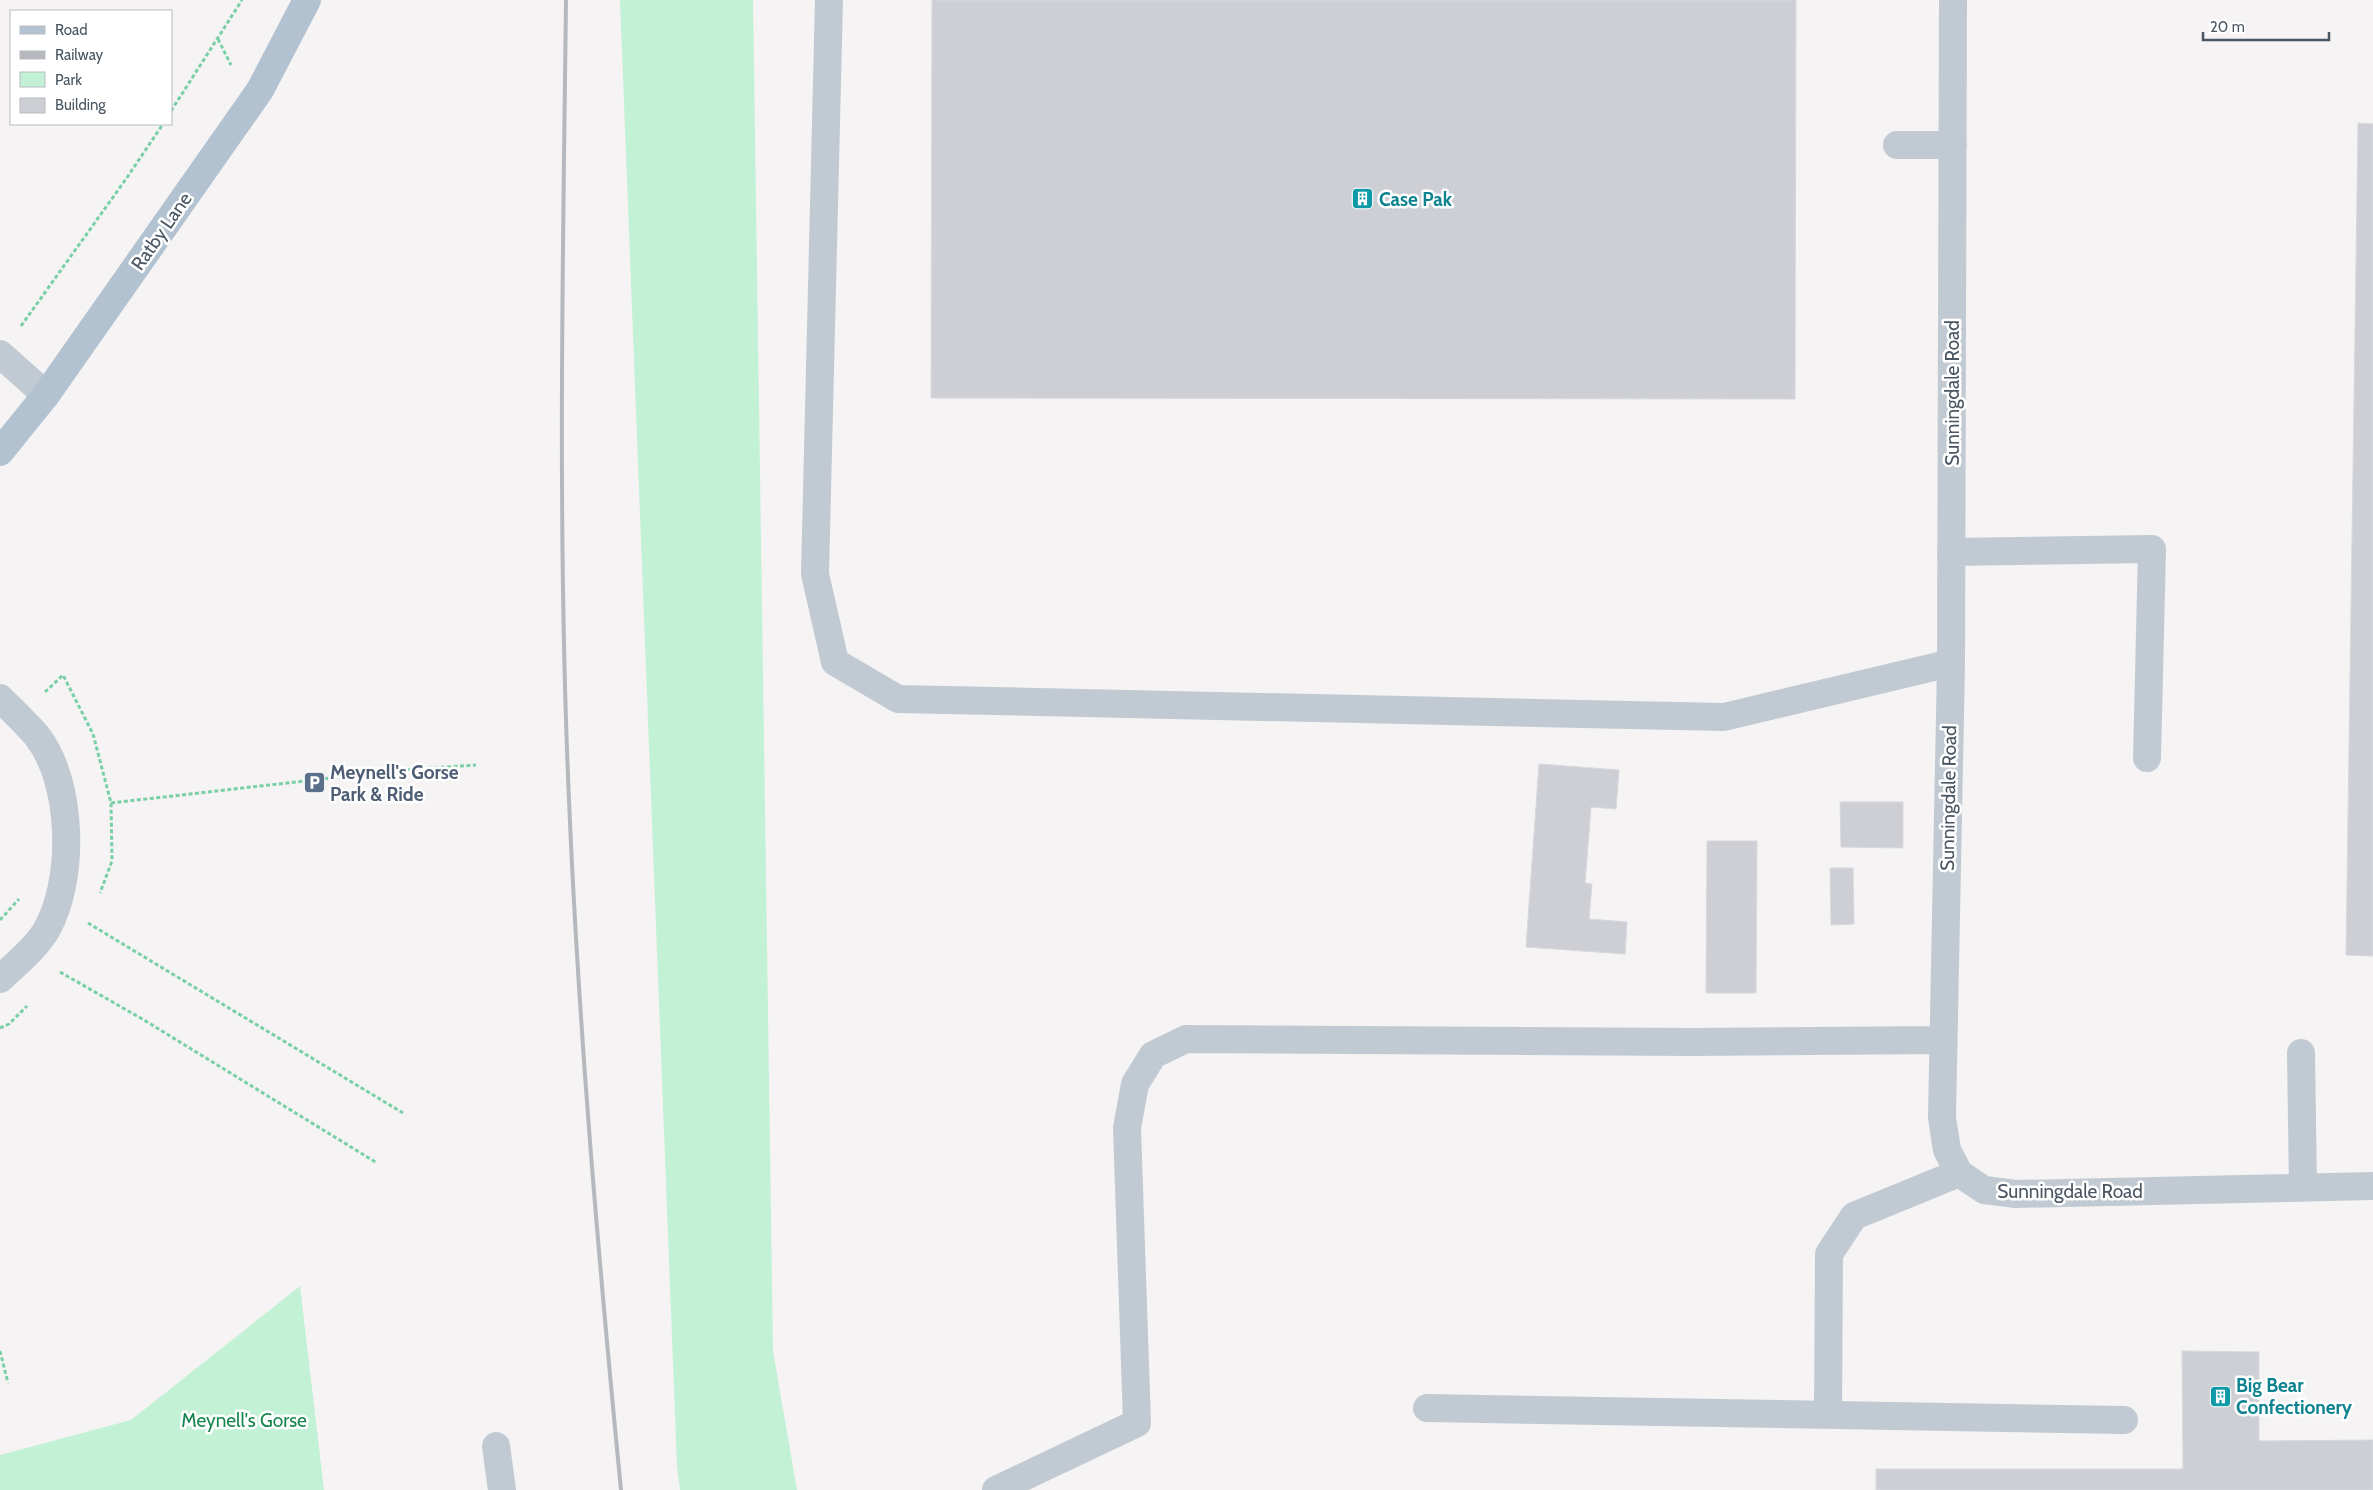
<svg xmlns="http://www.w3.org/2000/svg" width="2373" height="1490" font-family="Cabin,sans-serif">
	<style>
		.green { fill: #c3f1d5 }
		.building { fill: #cdcfd5; stroke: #d7d9de }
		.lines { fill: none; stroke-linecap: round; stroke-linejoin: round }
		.path { stroke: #7ad0a6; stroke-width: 3; stroke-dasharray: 4 2.5; stroke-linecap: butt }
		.minor { stroke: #c1cad2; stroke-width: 28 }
		.major { stroke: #b3c2d1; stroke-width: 28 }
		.rail { stroke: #b5b8bd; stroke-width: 4 }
		.labels { text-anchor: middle; stroke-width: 5; stroke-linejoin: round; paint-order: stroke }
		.culture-label { font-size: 19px; font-weight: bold; fill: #0d838f; stroke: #fff; text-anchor: start }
		.street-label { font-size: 19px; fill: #4a5661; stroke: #fff }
		.service-label { font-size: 19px; font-weight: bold; fill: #4e5e75; stroke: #fff; text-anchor: start }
		.park-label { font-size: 19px; fill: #17864f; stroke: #fff }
	</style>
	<rect width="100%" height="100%" fill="#f5f3f3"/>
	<path class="green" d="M620 0H753L773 1351 797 1490H680L677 1466Z
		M300 1286 324 1490H0V1455L131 1420Z"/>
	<path class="building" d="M932 0H1796L1795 399 931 398Z
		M2358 123 2373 124V956L2346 955Z
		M1539 764 1619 770 1616 809 1591 807 1585 883 1592 884 1589 919 1627 922 1625 954 1526 947Z
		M1840 802H1903V848L1841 847Z
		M1707 841H1757L1756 993H1706Z
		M1830 868H1853L1854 924 1831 925Z
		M2182 1351 2259 1352V1441L2373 1440V1490H1876V1469H2183Z"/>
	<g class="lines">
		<path class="path" d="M218 39 231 65
			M171 111 242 0
			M21 326 126 179 163 124
			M45 692 63 675 93 734 111 803 112 861 100 893
			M111 803 401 770 476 765
			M0 920 19 899
			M88 923 403 1113
			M60 972 144 1020 377 1163
			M0 1028 9 1024 27 1006
			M0 1351 8 1383"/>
		<path class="minor" d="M829 0 815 574 835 662 898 699 1724 717 1951 663
			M1953 0 1951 663 1942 1118 1947 1150 1959 1173 1984 1190 2016 1194 2373 1186
			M1897 145H1953
			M0 354 46 395
			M1951 552 2152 549 2147 758
			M0 698C12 710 26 723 37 736 73 782 75 879 47 929 36 948 16 964 0 979
			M2301 1053 2303 1188
			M1427 1408 2124 1420
			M1828 1415 1829 1254 1854 1216 1959 1173
			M496 1446 502 1490
			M996 1490 1137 1423 1127 1128 1135 1084 1153 1055 1186 1039 1694 1042 1942 1040"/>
		<path class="major" d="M0 452 46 395 260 90 307 0"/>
		<path class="rail" d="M566 0C563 250 558 500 567 750 576 997 597 1244 621 1490"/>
	</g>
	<defs>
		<symbol id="building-square" viewBox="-11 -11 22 22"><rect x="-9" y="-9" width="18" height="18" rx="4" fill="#0f9aa8" stroke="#fff"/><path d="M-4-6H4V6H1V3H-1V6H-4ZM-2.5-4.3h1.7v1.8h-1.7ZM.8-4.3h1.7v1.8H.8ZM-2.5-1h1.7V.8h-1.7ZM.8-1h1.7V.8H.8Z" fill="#fff"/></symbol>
		<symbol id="parking-square" viewBox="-11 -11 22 22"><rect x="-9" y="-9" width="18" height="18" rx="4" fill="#5c6f8a" stroke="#fff"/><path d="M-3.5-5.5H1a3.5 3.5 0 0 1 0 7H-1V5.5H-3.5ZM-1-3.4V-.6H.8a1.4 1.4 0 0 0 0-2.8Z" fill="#fff"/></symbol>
	</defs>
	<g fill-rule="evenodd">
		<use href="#building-square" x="1350" y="186" width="25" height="25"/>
		<use href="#parking-square" x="302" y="770" width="25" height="25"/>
		<use href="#building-square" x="2208" y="1384" width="25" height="25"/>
	</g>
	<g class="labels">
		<g class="culture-label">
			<text x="1379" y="206">Case Pak</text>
			<text x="2236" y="1392">Big Bear<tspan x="2236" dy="22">Confectionery</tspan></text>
		</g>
		<g class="street-label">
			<text transform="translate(161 231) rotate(-55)" y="7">Ratby Lane</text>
			<text transform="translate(1952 393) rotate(-90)" y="7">Sunningdale Road</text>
			<text transform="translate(1948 798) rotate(-89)" y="7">Sunningdale Road</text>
			<text x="2070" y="1198">Sunningdale Road</text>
		</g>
		<g class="service-label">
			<text x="330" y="779">Meynell's Gorse<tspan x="330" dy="22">Park &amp; Ride</tspan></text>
		</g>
		<g class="park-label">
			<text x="244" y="1427">Meynell's Gorse</text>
		</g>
	</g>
	<rect x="10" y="10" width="162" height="115" fill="#ffffff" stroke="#b7bbc0"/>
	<rect x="20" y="26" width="25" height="8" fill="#b3c2d1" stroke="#b7bbc0"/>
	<text x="55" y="35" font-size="15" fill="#4a5661">Road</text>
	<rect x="20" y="51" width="25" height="8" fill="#b5b8bd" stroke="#b7bbc0"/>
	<text x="55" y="60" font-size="15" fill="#4a5661">Railway</text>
	<rect x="20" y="72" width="25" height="15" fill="#c3f1d5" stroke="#b7bbc0"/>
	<text x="55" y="85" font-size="15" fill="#4a5661">Park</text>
	<rect x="20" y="98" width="25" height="15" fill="#cdcfd5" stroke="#b7bbc0"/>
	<text x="55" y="110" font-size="15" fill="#4a5661">Building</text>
	<path d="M2203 32v8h126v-8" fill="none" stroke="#4a5661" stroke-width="2.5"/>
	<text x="2210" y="32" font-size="15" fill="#4a5661" stroke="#ffffff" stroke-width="4" paint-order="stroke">20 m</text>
</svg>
